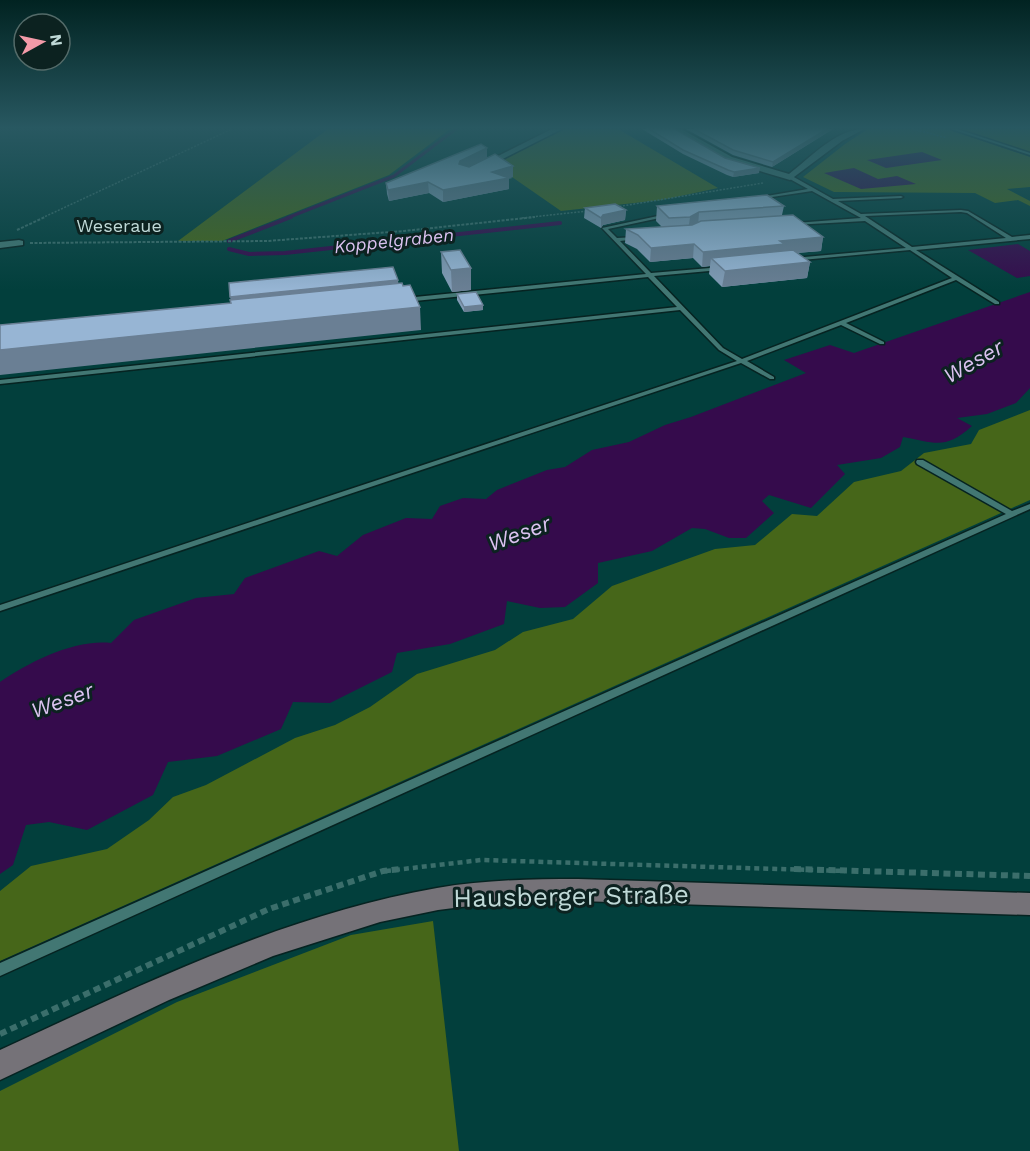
<svg xmlns="http://www.w3.org/2000/svg" width="1030" height="1151" font-family="'Work Sans',sans-serif">
	<style>
		.green { fill: #466619 }
		.water { fill: #350b4c }
		.lines { fill: none; stroke-linecap: round; stroke-linejoin: round }
		.stream-far1 { stroke: #350b4c; stroke-width: 3 }
		.stream { stroke: #350b4c; stroke-width: 4 }
		.lane-casing { stroke: #062321; stroke-width: 3 }
		.street-casing { stroke: #062321; stroke-width: 3 }
		.secondary-casing { stroke: #062321; stroke-width: 3 }
		.path-far3 { stroke: #3b6e6b; stroke-width: 1.5; stroke-dasharray: 2 1.5; stroke-linecap: butt }
		.path-far2 { stroke: #3b6e6b; stroke-width: 2; stroke-dasharray: 3 1.5; stroke-linecap: butt }
		.path-far1 { stroke: #3b6e6b; stroke-width: 4.5; stroke-dasharray: 5 4; stroke-linecap: butt }
		.path { stroke: #3b6e6b; stroke-width: 6; stroke-dasharray: 7 4.5; stroke-linecap: butt }
		.lane { fill: #427773; fill-rule: evenodd }
		.street { fill: #427773; fill-rule: evenodd }
		.secondary { fill: #757278; fill-rule: evenodd }
		.wall { fill: #829cb6 }
		.shaded-wall { fill: #6a7f94 }
		.building { fill: #97b5d4; stroke: #6a7f94; stroke-width: 1.5 }
		.labels { text-anchor: middle; stroke-width: 6; stroke-linejoin: round; paint-order: stroke }
		.far-street-label { font-size: 18px; fill: #bfd9d7; stroke: #0c2220 }
		.far-water-label { font-size: 18px; font-style: italic; fill: #dbc2f0; stroke: #0c2220 }
		.water-label { font-size: 22px; font-style: italic; fill: #dbc2f0; stroke: #0c2220 }
		.near-street-label { font-size: 26px; fill: #bfd9d7; stroke: #0c2220 }
	</style>
	<rect width="100%" height="100%" fill="#023f3c"/>
	<path class="green" d="M328 129H450L389 175 222 241H178Z
		M562 129H618L718 188 662 200 561 211 492 163Z
		M868 129H947L1030 157V187L1007 189 1030 201V206L1018 200 995 203 975 193 834 192 803 177 845 144Z
		M954 129H1030V152Z
		M1030 410V500L0 961V891L31 866 107 849 149 820 173 797 206 785 295 738 335 725 370 707 417 674 495 650 523 632 573 619 612 586 715 549 755 545 792 514 817 516 854 482 901 471 924 453 971 444 979 430Z
		M433 921 459 1151H0V1091L177 1002 351 935Z"/>
	<path class="water" d="M922 152 942 160 886 168 867 160Z
		M854 168 878 179 897 176 916 184 861 189 824 173Z
		M1018 244 1030 251V276L1017 278 968 250Z
		M1030 292V388L1016 403 987 414 957 418 972 426C945 450 936 443 903 437L900 447 881 458 837 465 845 474 811 508 769 495 762 501 774 513 746 538H729L705 529 692 528 652 551 598 563V583L565 607 540 608 507 601 504 624 450 644 397 653 392 672 330 703 293 702 281 729 217 756 168 762 153 795 87 830 49 822 26 825 13 865 0 874V682C29 662 75 639 111 643L134 620 196 598 234 594 245 578 319 551 337 556 363 535 406 518 432 519 440 506 463 498 486 499 497 490 547 470 565 467 592 450 629 442 665 425 691 417 806 373 784 360 830 345 854 353Z"/>
	<g class="lines">
		<path class="stream-far1" d="M287 218 394 176 456 129"/>
		<path class="stream" d="M229 241 291 217
			M229 249 249 254 285 253 560 223"/>
		<defs>
			<path id="lane" d="M951 129H957L1030 153V155Z
				M788 176H792L833 199 901 196 903 197 901 198 838 201 861 214 961 210 968 211 1012 237 1030 235V239L916 250 999 302V304H995L956 280 846 323 884 342V344H880L841 325 747 361 774 377V379H770L741 363 0 611V605L737 361 719 350 680 310 0 384V380L677 307 648 277 405 302 402 300 405 298 646 274 602 228 667 214H669V216L608 229 617 238 637 237V239L620 241 651 273 722 267V269L720 270 654 276 723 348 742 359 952 278 910 250 791 261V259L793 258 906 248 865 221 793 225V223H795L861 218 812 191 758 199V198L760 197 808 189 788 178ZM961 212 967 213 1006 238 912 247 865 216Z
				M917 460H923L1012 511 1030 504V509L0 976V963L1006 514 917 464 916 462Z"/>
			<path id="street" d="M552 129H562L481 170 474 168Z
				M671 129H681L732 157 789 174C810 158 836 129 864 129L842 141 790 180 726 161Z
				M19 240 23 241V245L0 248V242Z"/>
			<path id="secondary" d="M578 879 1030 893V915L578 901 493 903 438 910 380 922 273 956 169 1000 0 1080V1050C141 985 283 915 437 888 484 880 531 879 578 879Z"/>
		</defs>
		<use href="#lane" class="lane-casing"/>
		<use href="#street" class="street-casing"/>
		<use href="#secondary" class="secondary-casing"/>
		<path class="path-far3" d="M913 129 947 138
			M616 207 763 183
			M42 218 232 129
			M522 218 588 211"/>
		<path class="path-far2" d="M17 230 45 217
			M30 243 267 241 404 231 535 217"/>
		<path class="path-far1" d="M386 871 481 860 845 871"/>
		<path class="path" d="M794 869 1030 876
			M0 1034 269 909 383 871 400 869"/>
		<use href="#lane" class="lane"/>
		<use href="#street" class="street"/>
		<use href="#secondary" class="secondary"/>
	</g>
	<path class="wall" d="M642 129H675L725 158 759 173 733 177 727 175 683 154Z
		M686 129H833L772 167 733 155Z
		M487 148V158L513 177 509 178V189L443 202 429 193 389 201 387 194 386 183Z
		M657 206H784L782 215 823 237 821 251 797 253 810 262 807 278 722 287 709 274 710 266 702 267 693 258 650 262 637 249 625 243 626 229 662 227 656 221Z
		M585 208 626 210 625 220 603 225 601 228 584 218Z
		M441 252 471 290 452 292 442 273Z
		M457 294 483 310 464 312 457 300Z"/>
	<path class="shaded-wall" d="M827 129H833L772 167 773 162Z
		M487 148V159L460 172 459 164 460 161Z
		M513 166V177L509 178V189L443 202V190L492 172Z
		M760 168 759 173 733 177 734 172Z
		M428 182 429 193 389 201 388 190Z
		M626 210 625 220 603 225 601 228V218L603 215Z
		M699 212 698 227 688 232 690 217Z
		M823 237 821 251 783 254 711 258 710 266 702 267 703 252 780 241Z
		M694 244 693 258 650 262 651 248Z
		M810 262 807 278 722 287 725 271Z
		M471 268V290L452 292 451 270Z
		M398 280 400 297 234 314 230 297Z
		M483 305V310L464 312V307Z
		M420 307 421 330 0 375V350Z"/>
	<path class="building" d="M649 129H675L725 158 760 168 734 172 728 170 683 150Z
		M694 129H827L773 162 733 150Z
		M481 144 487 148 460 161 459 164 469 167 495 154 513 166 492 172 509 178 443 190 428 182 388 190 386 183Z
		M767 195 784 206 699 212 690 217 669 218 657 206Z
		M615 204 626 210 603 215 601 218 585 208Z
		M793 215 823 237 780 241 785 244 703 252 694 244 651 248 638 235 626 229 692 225 701 221Z
		M460 250 471 268 451 270 441 252Z
		M793 250 810 262 725 271 711 258Z
		M393 267 398 280 230 297 229 283Z
		M402 283 403 286 410 285 420 307 0 350V325L231 303 230 300Z
		M476 292 483 305 464 307 457 294Z"/>
	<linearGradient id="sky" x2="0" y2="1"><stop stop-color="#012321"/><stop offset="0.44" stop-color="#285861"/><stop offset="1" stop-color="#285861" stop-opacity="0"/></linearGradient>
	<rect width="1030" height="290" fill="url(#sky)"/>
	<g class="labels">
		<g class="far-street-label">
			<text x="119" y="232">Weseraue</text>
		</g>
		<g class="far-water-label">
			<text transform="translate(394 241) rotate(-6)" y="6">Koppelgraben</text>
		</g>
		<g class="water-label">
			<text transform="translate(973 361) rotate(-30)" y="8">Weser</text>
			<text transform="translate(519 533) rotate(-20)" y="8">Weser</text>
			<text transform="translate(62 700) rotate(-20)" y="8">Weser</text>
		</g>
		<g class="near-street-label">
			<text transform="translate(571 896) rotate(-1)" y="9">Hausberger Straße</text>
		</g>
	</g>
	<g transform="translate(42 42) rotate(82)"><circle r="28" fill="#0c2220" stroke="#546b69" stroke-width="1.5"/>
	<path d="M0-4.5L10 22L0 15L-10 22Z" fill="#f39aa8"/>
	<text y="-9" font-size="16" font-weight="bold" text-anchor="middle" fill="#bfd9d7">N</text>
	</g>
</svg>
